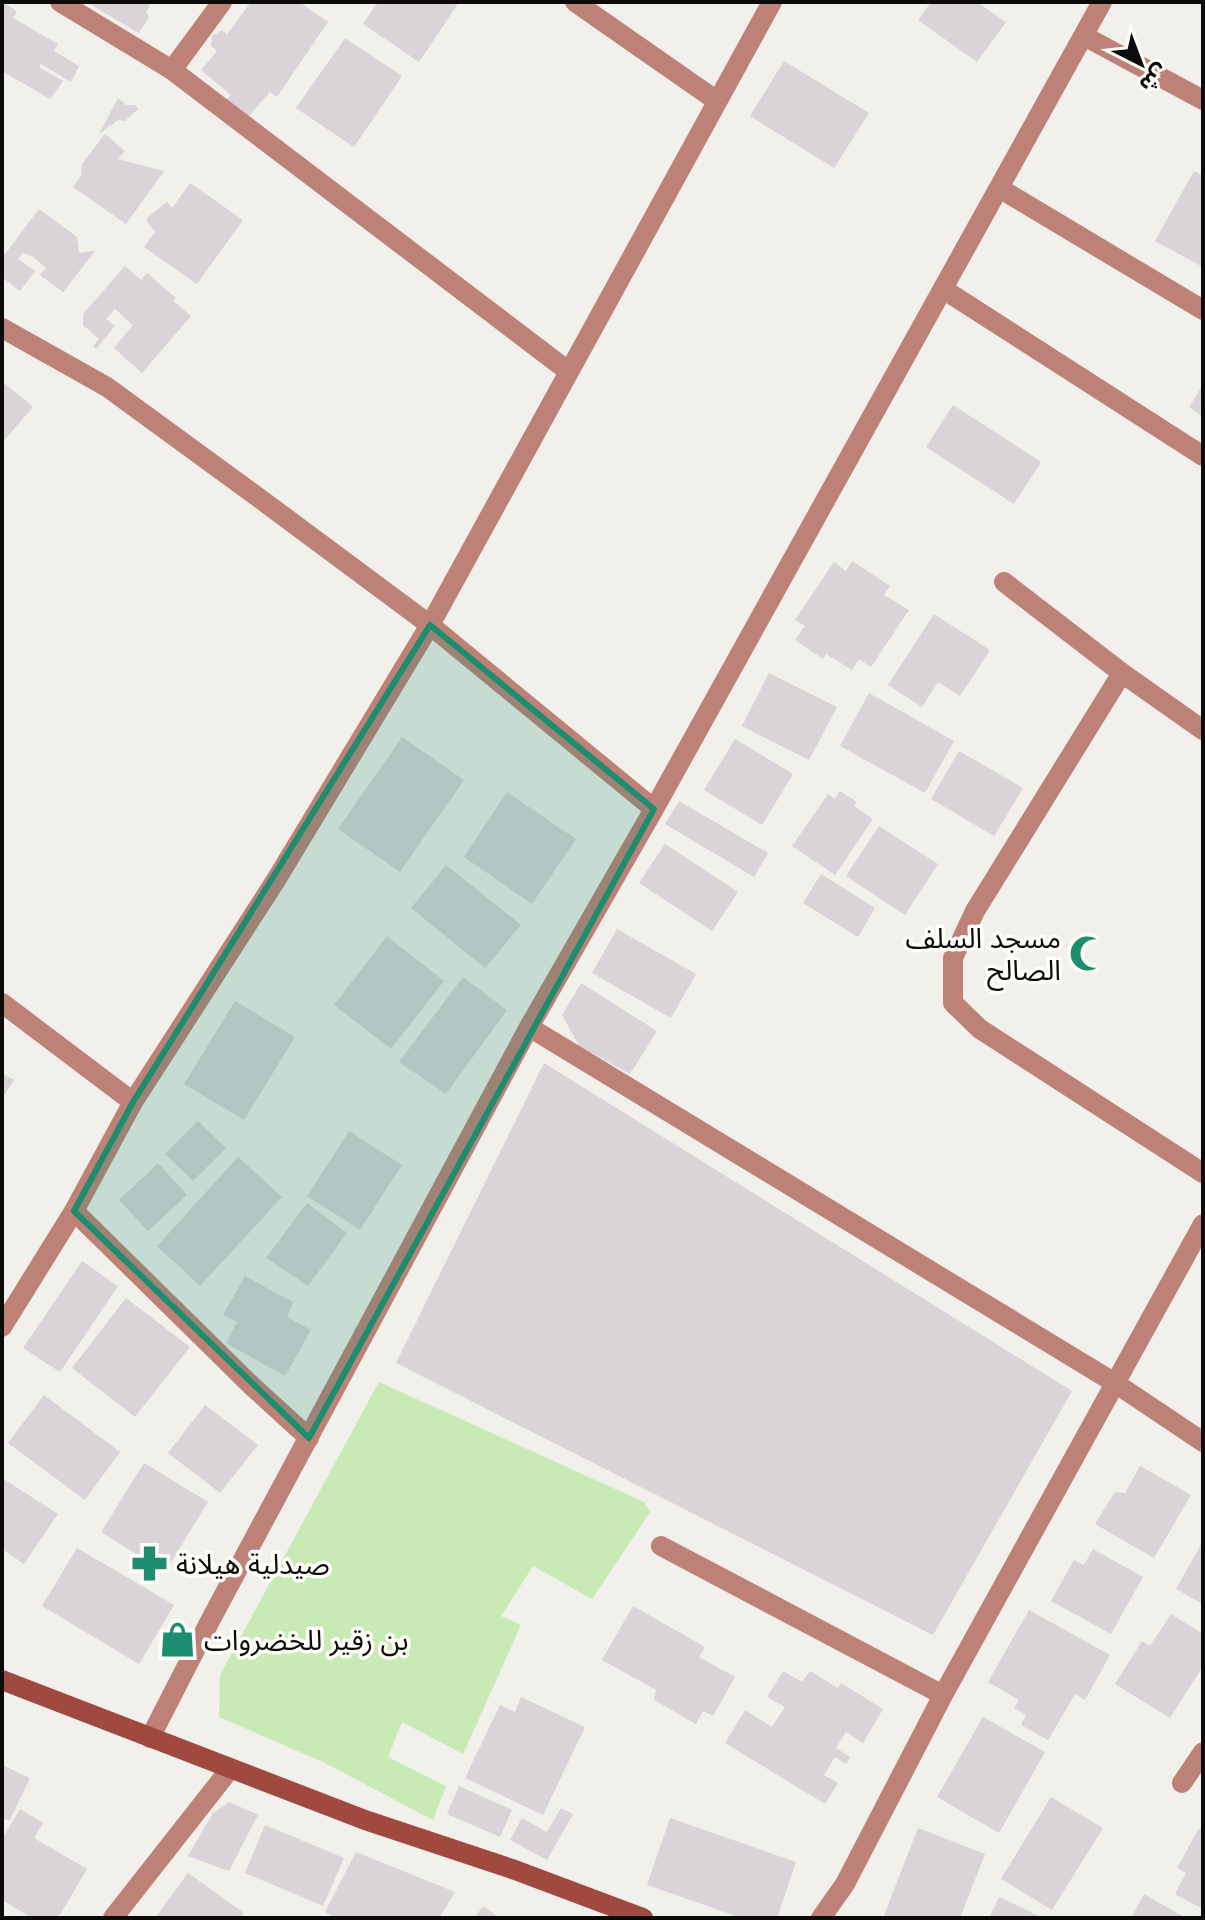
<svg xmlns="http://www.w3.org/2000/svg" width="1205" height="1920" font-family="'PT Sans','Noto Sans Arabic',sans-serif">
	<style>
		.green { fill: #c8eab5 }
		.building { fill: #d8d4d8 }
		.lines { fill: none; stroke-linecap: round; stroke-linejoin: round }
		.minor { stroke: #bd8178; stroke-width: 20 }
		.secondary { stroke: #9f4940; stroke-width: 20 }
		.marked { fill: #1c8d6e; fill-opacity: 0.2; stroke: #1c8d6e; stroke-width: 6; stroke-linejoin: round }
		.labels { text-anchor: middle; stroke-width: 7; stroke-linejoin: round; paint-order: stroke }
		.poi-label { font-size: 28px; fill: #0c0b0a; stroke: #fffdf8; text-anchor: start }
	</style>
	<rect width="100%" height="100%" fill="#f1f0eb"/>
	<path class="green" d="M379 1382 644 1502 650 1512 592 1599 533 1566 501 1616 521 1625 463 1754 402 1722 388 1757 446 1786 433 1820 323 1762 219 1717 220 1675Z"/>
	<path class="building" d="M2 2 17 11 13 18 58 44 54 51 79 66 71 82 41 64 39 67 63 81 50 99 2 71Z
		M86 2H151L146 12 149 17 139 33Z
		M251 2H299L328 22 277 97 270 92 247 118 226 100 231 95 201 70 217 51 211 46 212 36 222 30 227 34Z
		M378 2H459L419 62 363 24Z
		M931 2H977L1006 22 977 62 918 20Z
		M345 38 402 76 354 147 296 108Z
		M784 61 869 113 834 168 750 116Z
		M118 98 126 105H135L138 109 125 121 118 120 99 134Z
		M105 134 125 151 118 159 164 171 126 224 73 187 81 176 82 164Z
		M1194 171 1203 176V267L1155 241Z
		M190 183 243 220 197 284 144 247 155 232 146 219 167 202 172 208Z
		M39 209 77 237 79 253 95 251 63 292 40 275 46 268 32 256 22 253 18 259 35 271 20 291 2 277V258Z
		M125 266 141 280 147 273 176 298 173 301 191 316 142 373 114 348 133 325 115 309 106 319 115 326 96 349 93 346 99 339 83 325V314Z
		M2 381 33 407 2 443Z
		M1203 385V417L1189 407Z
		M953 405 1041 462 1014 504 926 447Z
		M852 561 890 586 884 595 909 610 871 667 859 659 852 670 826 654 823 659 795 640 805 626 795 620 834 562 846 571Z
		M934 614 990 650 960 696 938 682 922 707 888 685Z
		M769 673 837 707 809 760 742 726Z
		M869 693 954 741 925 793 840 746Z
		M402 737 464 780 400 872 338 829Z
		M735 739 793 774 762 825 704 790Z
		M959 751 1023 788 994 836 931 799Z
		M840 791 857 802 854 806 873 819 835 875 792 846 828 794 835 799Z
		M507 792 576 839 532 904 464 857Z
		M679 801 768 853 754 877 665 824Z
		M879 826 938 864 905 915 846 876Z
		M665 844 738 892 712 931 639 883Z
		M446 865 521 925 485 968 411 908Z
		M821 874 875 908 858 937 803 903Z
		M617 929 696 974 671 1018 592 973Z
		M387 936 444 981 391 1049 334 1005Z
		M463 977 507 1010 446 1094 399 1062Z
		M581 983 657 1031 630 1074 579 1046 562 1015Z
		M235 1001 295 1037 244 1120 184 1084Z
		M544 1063 1072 1391 933 1635 396 1363Z
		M2 1073 14 1080 2 1099Z
		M198 1121 226 1148 193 1181 165 1154Z
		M349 1131 402 1165 360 1230 307 1196Z
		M238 1157 282 1197 200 1286 157 1246Z
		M158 1163 187 1195 148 1231 119 1200Z
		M307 1203 347 1233 308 1286 266 1258Z
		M82 1261 118 1286 60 1372 23 1348Z
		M245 1276 293 1302 287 1317 311 1330 285 1376 226 1343 237 1322 223 1315Z
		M126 1298 190 1347 135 1417 72 1368Z
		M44 1395 120 1452 85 1500 8 1443Z
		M205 1405 258 1445 220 1493 168 1453Z
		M144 1463 208 1502 165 1572 101 1532Z
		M1140 1466 1191 1495 1154 1558 1095 1524 1115 1492 1125 1493Z
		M2 1478 58 1514 24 1564 2 1549Z
		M1203 1541V1604L1176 1589Z
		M77 1548 174 1605 139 1664 42 1606Z
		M1093 1549 1143 1577 1111 1634 1051 1601 1074 1560 1084 1565Z
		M633 1606 705 1647 699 1657 735 1677 713 1716 703 1711 696 1724 654 1700 656 1690 602 1660Z
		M1029 1610 1110 1655 1085 1700 1075 1694 1048 1740 1021 1725 1026 1715 1014 1708 1019 1700 988 1682Z
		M1171 1614 1203 1634V1666L1170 1718 1115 1684 1142 1641 1150 1646Z
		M783 1671 802 1682 810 1671 838 1688 841 1683 883 1709 863 1743 846 1732 836 1748 850 1757 846 1764 835 1757 824 1775 838 1783 825 1804 725 1743 745 1710 772 1727 785 1707 767 1697Z
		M521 1697 585 1727 543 1815 465 1778 500 1705 515 1712Z
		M983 1717 1045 1752 999 1833 937 1797Z
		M2 1765 30 1778 10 1820 2 1819Z
		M459 1786 512 1810 500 1837 447 1814Z
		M1051 1797 1103 1828 1052 1910 1001 1879Z
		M229 1802 258 1815 229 1871 188 1856 213 1813Z
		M561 1808 573 1814 547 1860 510 1840 522 1818 547 1832Z
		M20 1809 43 1823 34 1838 87 1869 58 1918H32L2 1900V1839Z
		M670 1818 796 1862 777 1918H742L647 1885Z
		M265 1825 344 1858 323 1906 245 1873Z
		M918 1828 985 1854 960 1918H883Z
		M1199 1828 1203 1830V1909L1175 1894 1186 1873 1177 1868Z
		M356 1852 455 1892 439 1918H336L325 1912Z
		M188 1873 244 1913 241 1918H155Z
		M1144 1894 1186 1918H1131Z
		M999 1897 1043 1918H989Z
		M483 1906 500 1918H474Z"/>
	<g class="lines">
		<path class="minor" d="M60 2 172 70
			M222 2 172 70 568 371
			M575 2 717 101
			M1084 36 1203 100
			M999 188 1203 310
			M943 289 1203 456
			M2 328 107 387 259 498 430 625 654 809
			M1004 582 1122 673 1203 730
			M1122 673 975 911 953 958V1003L980 1029 1203 1173
			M2 1003 133 1102
			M529 1027 1115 1383 1203 1442
			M74 1211 253 1387 309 1438
			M2 1327 74 1211 133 1102 276 880 430 625 772 2
			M661 1546 943 1695
			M150 1738 211 1619 529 1027 654 809 1102 2
			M1182 1783 1203 1752
			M113 1918 230 1769
			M821 1918 845 1884 943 1695 1203 1224"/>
		<path class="secondary" d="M2 1680 365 1820 515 1870 643 1918"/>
	</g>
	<path class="marked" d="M430 625 654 809 309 1438 74 1211 133 1102Z"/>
	<defs>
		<symbol id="mosque-bare" viewBox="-9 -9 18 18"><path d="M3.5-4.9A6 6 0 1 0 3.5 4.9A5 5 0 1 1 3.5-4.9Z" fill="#1c8d6e" stroke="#fffdf8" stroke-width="2.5" paint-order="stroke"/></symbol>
		<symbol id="pharmacy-bare" viewBox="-9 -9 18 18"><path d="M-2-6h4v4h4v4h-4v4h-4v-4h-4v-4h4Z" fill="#1c8d6e" stroke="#fffdf8" stroke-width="2.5" paint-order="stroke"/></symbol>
		<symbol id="shop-bare" viewBox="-9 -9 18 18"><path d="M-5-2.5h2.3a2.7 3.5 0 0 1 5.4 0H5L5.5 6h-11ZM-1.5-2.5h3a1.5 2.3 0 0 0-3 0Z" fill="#1c8d6e" stroke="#fffdf8" stroke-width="2.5" paint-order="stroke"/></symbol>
	</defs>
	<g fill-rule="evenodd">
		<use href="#mosque-bare" x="1062" y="928" width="51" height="51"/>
		<use href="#pharmacy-bare" x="124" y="1538" width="51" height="51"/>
		<use href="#shop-bare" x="152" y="1614" width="51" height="51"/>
	</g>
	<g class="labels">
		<g class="poi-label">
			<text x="1061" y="948" text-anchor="end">مسجد السلف<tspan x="1061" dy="32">الصالح</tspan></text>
			<text x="176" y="1574">صيدلية هيلانة</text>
			<text x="204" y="1650">بن زقير للخضروات</text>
		</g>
	</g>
	<rect width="1205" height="1920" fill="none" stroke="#0c0b0a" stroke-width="8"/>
	<g transform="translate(1141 64) rotate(138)" stroke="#fffdf8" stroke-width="6" paint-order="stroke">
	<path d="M0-6L14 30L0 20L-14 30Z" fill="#0c0b0a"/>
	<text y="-12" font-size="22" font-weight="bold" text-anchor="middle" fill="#0c0b0a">ش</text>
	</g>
</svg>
